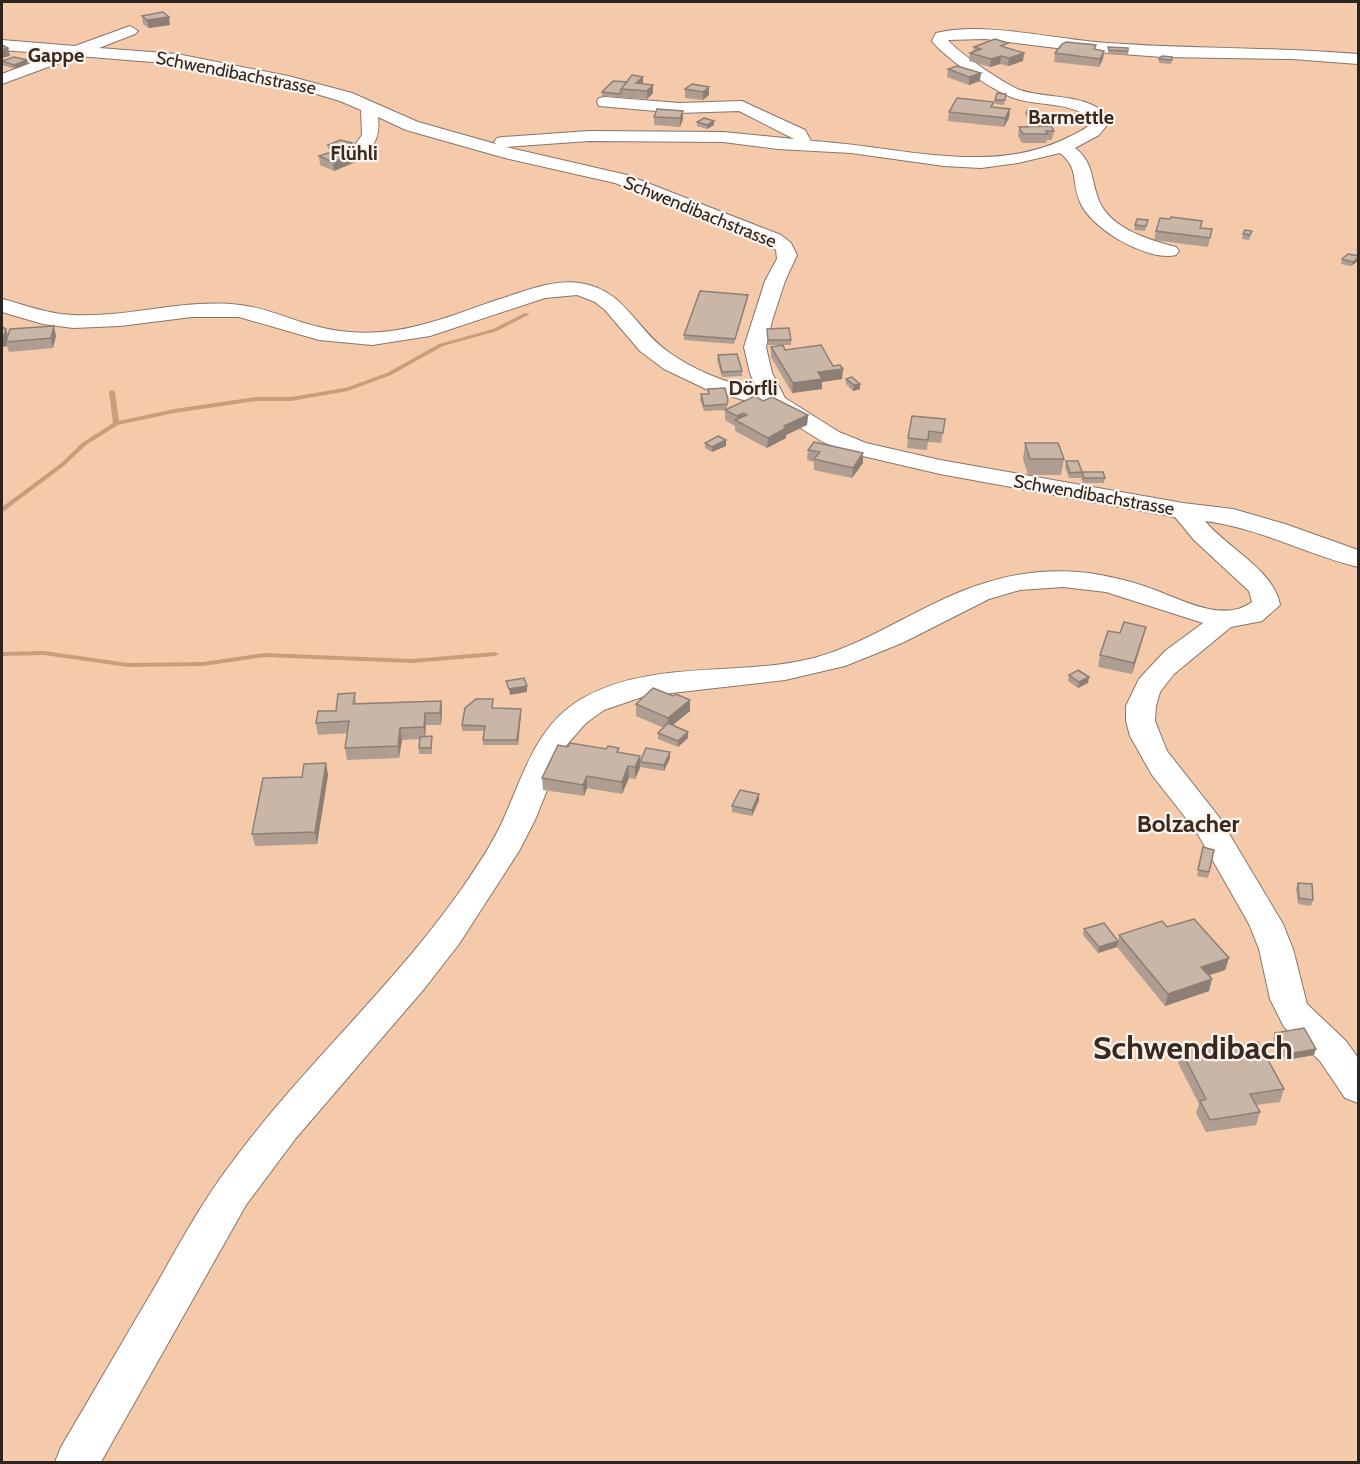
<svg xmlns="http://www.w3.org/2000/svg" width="1360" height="1464" font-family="Cabin,sans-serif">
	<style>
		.green { fill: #f4caab }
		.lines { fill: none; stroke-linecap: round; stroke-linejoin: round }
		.stream { fill: #c99d7c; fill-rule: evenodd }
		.minor-casing { stroke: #887568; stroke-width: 2 }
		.minor { fill: #fff; fill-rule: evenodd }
		.wall { fill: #ae9d90 }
		.shaded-wall { fill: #8d7f75 }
		.building { fill: #cab6a7; stroke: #8d7f75; stroke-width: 1.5 }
		.labels { text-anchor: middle; stroke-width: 4.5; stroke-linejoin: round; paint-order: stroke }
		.far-street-label { font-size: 18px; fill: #2c241e; stroke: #fcf4ee }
		.far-neighbourhood-label { font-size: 20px; font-weight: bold; fill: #39291e; stroke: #fcf4ee }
		.neighbourhood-label { font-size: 24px; font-weight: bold; fill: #39291e; stroke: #fcf4ee }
		.near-quarter-label { font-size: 32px; font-weight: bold; fill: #39291e; stroke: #fcf4ee }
	</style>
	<rect width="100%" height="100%" fill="#fcf4ee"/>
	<path class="green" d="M2 2H1358V1462H2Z"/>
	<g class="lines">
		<path class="stream" d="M525 313 530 314 497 331 443 346 391 375 348 391 291 401H256L174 413 118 425 86 445 64 466 4 511 2 512V507L60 464 82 443 113 423 109 392 110 391 112 390 115 392 119 421 174 409 256 397H291L345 388 387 373 439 344 493 329Z
			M44 651 128 663 203 662 265 653 412 659 495 652 499 654 495 656 412 663 265 657 203 666 128 667 44 655 2 656V652Z"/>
		<defs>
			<path id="minor" d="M130 26 138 31 135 34 99 48 177 54 288 76 352 93 418 122 496 144 494 142 497 138 503 137 589 131 723 132 794 139 739 111 679 113 599 106 597 102 599 98 605 97 679 103 742 101 805 130 811 141C895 145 991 178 1071 136 1079 132 1088 128 1093 121 1075 102 1040 106 1017 99 997 94 945 58 932 41L936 33C984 21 1057 40 1108 43 1191 49 1275 47 1358 54V64L1292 59 1163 57 1081 51 985 39 948 40C957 52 1006 85 1020 90 1049 100 1091 92 1111 120L1099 135 1075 148C1091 160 1091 174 1096 192 1104 227 1146 239 1176 247L1179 251 1176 255C1148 262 1091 229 1080 202 1071 182 1080 169 1060 153L1018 163 981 168 944 166 851 153 778 149 723 142 589 141 506 147 627 175 781 235 791 243 797 255 785 281 772 321 766 347 772 373 785 398 839 432 866 443 940 460 1183 503 1233 509 1285 524 1358 550V567C1306 554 1259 528 1205 521 1227 548 1274 570 1280 605L1262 621 1231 627 1174 674 1160 692 1156 706 1155 721 1167 751 1219 817 1283 924 1293 949 1307 1004 1346 1041 1358 1058V1103L1345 1098 1320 1061 1284 1027 1270 999 1259 949 1249 924 1196 831 1152 775 1130 736 1126 721V706L1139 679 1165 651 1203 623 1106 592 1063 587 1020 590 989 599 902 643 845 666 785 680 645 696 604 710 586 723 564 748 535 820 519 851 459 944 424 989 296 1138 246 1205 101 1462H55L61 1447C93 1393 124 1339 156 1285 180 1243 203 1200 233 1161 304 1065 394 986 463 887 478 865 493 843 504 818 524 773 537 724 583 698 653 659 739 677 814 658 875 641 925 601 985 583 1018 572 1054 569 1089 573 1108 576 1126 580 1144 586 1176 596 1221 625 1252 602L1249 591 1194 540 1175 517 940 474 850 453 823 442 767 407 706 389 664 369 640 351 605 310 595 302 577 295 545 298 430 336 372 345 319 340 239 317H192L120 326 73 328 43 324 2 312V299C26 305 47 314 73 315 129 318 184 298 240 305 268 308 292 321 319 327 342 333 367 334 391 331 429 326 464 311 500 299 525 291 553 279 580 283 625 290 634 327 667 351 694 371 726 382 758 391L750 373 744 347 765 281 777 259 776 250 767 243 615 183 505 158 406 130 378 117C380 135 376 143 364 157H352L349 153 362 135 361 110 340 101 286 85 177 64 78 56 2 84V74L54 54 2 50V40L75 46Z"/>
		</defs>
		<use href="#minor" class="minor-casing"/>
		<use href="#minor" class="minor"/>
	</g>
	<path class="wall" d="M142 16 170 25 149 28 143 24Z
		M1096 45 1095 49 1104 51 1103 59 1099 67 1054 62 1055 53Z
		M974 47 1008 48 1024 53 1023 61 1008 66 1000 64 990 67 969 61 970 53 973 51Z
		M1108 47 1128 51V55L1108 54Z
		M1159 59 1172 60 1171 64 1159 63Z
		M27 60 28 64 15 69 2 65V61Z
		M948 69 980 81 969 85 947 77Z
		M643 84 653 85V93L647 99 602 96V92Z
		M692 84 709 95 703 100 685 98V89Z
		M1006 94 1004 105 995 104V100Z
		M993 107 1010 109 1009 118 1004 127 948 121 949 112Z
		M657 109 683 119 680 127 654 125V117Z
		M1028 109 1036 114 1034 118 1026 117V113Z
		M714 121V125L707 129 697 126V122Z
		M1019 127 1054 131 1052 140H1047L1046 143H1022L1018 136Z
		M352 143V148L348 149 358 161 334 171 320 165 319 156 334 151 328 149V145Z
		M1170 219 1202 221 1201 228 1212 229 1208 247 1154 240 1156 231Z
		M1148 220 1145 231 1134 230 1135 225Z
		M1252 231 1249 240 1242 239 1243 234Z
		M1342 259 1358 261 1351 266 1341 264Z
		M748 295 747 300 734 344 684 340V335Z
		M6 329 8 335 56 336 53 348 9 352 7 346 2 347Z
		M767 329 791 340V345H768Z
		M771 347 785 350 843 369 842 379 822 382V389L792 393 771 357Z
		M718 355 742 371V376L722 377 717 360Z
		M846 379 860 384V389L853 391 846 384Z
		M708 389 728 400 727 409 763 401 808 415 807 425 786 435V438L767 448 735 431V426L725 420V410L704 411 700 400 701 394H708Z
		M945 419 941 443 928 442 927 450 907 448 908 438Z
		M726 440V446L712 452 705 448V443Z
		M1025 443 1064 459 1061 475H1028L1023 459Z
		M808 450 863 463 852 478 814 470V462L807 460Z
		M1066 461 1082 472 1081 478H1069L1065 467Z
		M1082 472 1105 478 1104 483H1083L1081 478Z
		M1120 633 1143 638 1132 674 1098 667 1100 655Z
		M1069 675 1089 677 1088 683 1078 688 1068 681Z
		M355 693 356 703 441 701 442 712 441 725H426L425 736H432V754H419V748L420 739 402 740 399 758 347 760 345 748 348 733 318 735 316 723 336 711Z
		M493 699V708L521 714 518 745H483V740L484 731H462V725Z
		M636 704 690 711 673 725 688 738 678 747 658 739V733L664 728 636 716Z
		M568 747 619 752 640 756V762L670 758 664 771 640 767 635 779 629 778 622 794 587 788 584 796 543 790 542 778Z
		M326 763 328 775 317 844 255 846 252 834Z
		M759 800 752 816 732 812V806Z
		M1203 847 1214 850 1208 878 1197 876Z
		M1298 883 1313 900 1311 906 1298 904 1296 889Z
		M1167 927 1229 958 1225 970 1209 975V991L1165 1006 1117 947 1098 953 1083 935 1084 929 1118 941 1119 935Z
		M1275 1033 1314 1055 1286 1060 1273 1039Z
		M1225 1047 1284 1089 1280 1102 1256 1105 1260 1112 1256 1125 1206 1132 1196 1113 1199 1104 1178 1063 1181 1050Z"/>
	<path class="shaded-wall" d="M169 17 170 25 149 28 147 20Z
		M8 48 10 56 2 58V50Z
		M1104 51 1103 59 1099 67 1100 59Z
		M1024 53 1023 61 1008 66 1009 58Z
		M1001 56 1000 64 990 67 991 59Z
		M27 60 28 64 15 69 14 65Z
		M981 73 980 81 969 85V77Z
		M643 77V85L636 83Z
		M653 85V93L647 99V91Z
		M709 87V95L703 100V92Z
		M1010 109 1009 118 1004 127 1005 118Z
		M683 111V119L680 127V118Z
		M714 121V125L707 129V125Z
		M352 143V148L340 153V148Z
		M357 153 358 161 334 171 333 162Z
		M1359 257 1358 261 1351 266 1353 262Z
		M54 326 56 336 53 348 51 338Z
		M6 329 9 339 6 342 7 346 2 347V336Z
		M843 369 842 379 822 382V389L792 393 793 383 818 372Z
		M860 384V389L853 391 854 385Z
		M743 413V424L737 421V416Z
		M808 415 807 425 786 435V438L767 448 768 438 784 426Z
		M726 440V446L712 452V447Z
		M863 453V463L852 478 853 468Z
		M1146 627 1143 638 1132 674 1134 663Z
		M1089 677 1088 683 1078 688 1079 682Z
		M527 686V692L510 695 509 689Z
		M690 700V711L668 729V718Z
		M441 701 442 712 441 725 440 713Z
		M521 709V714L518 745 517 740Z
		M425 713 426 725 425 739 424 727Z
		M400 728 402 740 399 758 398 746Z
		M688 732V738L678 747V741Z
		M670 752V758L664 771V765Z
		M640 756V768L635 779V767Z
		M326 763 328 775 317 844 315 832Z
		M628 766 629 778 622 794V782Z
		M587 776V788L584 796 583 785Z
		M759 794V800L752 816V810Z
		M1118 941 1117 947 1098 953 1099 947Z
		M1229 958 1225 970 1198 979 1201 967Z
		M1212 979 1209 991 1165 1006 1168 994Z
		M1316 1049 1314 1055 1286 1060 1288 1054Z"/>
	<path class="building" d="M163 12 169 17 147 20 142 16Z
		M995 39 1008 43 1001 46 1024 53 1009 58 1001 56 991 59 970 53 981 49 974 47Z
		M1066 42 1096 45 1094 49 1104 51 1100 59 1055 53 1062 44Z
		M2 45 8 48 2 50Z
		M1108 47 1128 48V51L1109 50Z
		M1162 56 1172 57V60L1159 59Z
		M14 57 27 60 14 65 2 61Z
		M957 66 981 73 969 77 948 69Z
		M632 75 643 77 636 83 653 85 647 91 621 89Z
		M613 81 627 82 621 89 620 94 602 92Z
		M692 84 709 87 703 92 685 89Z
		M997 93 1006 94 1005 100H995Z
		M957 98 994 102 991 107 1010 109 1005 118 949 112Z
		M657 109 683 111 680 118 654 117Z
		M1028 109 1036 110 1034 113H1026Z
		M704 118 714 121 707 125 697 122Z
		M1051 126 1054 131H1046L1048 134H1023L1019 127Z
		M340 140 352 143 340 148 328 145Z
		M343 148 357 153 333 162 319 156Z
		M1171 217 1202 221 1200 228 1212 229 1210 238 1156 231 1160 218 1170 219Z
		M1137 219 1148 220 1146 226 1135 225Z
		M1245 230 1252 231 1250 235 1243 234Z
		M1348 254 1359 256V257L1353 262 1342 259Z
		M700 291 748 295 735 339 684 335Z
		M54 326 51 338 6 342 10 329Z
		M2 327 6 329 4 336H2Z
		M789 328 791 340H768L767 329Z
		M783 345 785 350 821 345 833 366 840 365 843 369 818 372 822 379 793 383 771 347Z
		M737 354 742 371 722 372 718 355Z
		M852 377 860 384 854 385 846 379Z
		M725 388 728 400 727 404 704 406 701 394H709L708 389Z
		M755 396 763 401 772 397 808 415 784 426 786 428 768 438 735 420 747 415 743 413 737 416 725 410Z
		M912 416 945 419 943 433 929 431 928 440 908 438Z
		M718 436 726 440 712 447 705 443Z
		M814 442 863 453 853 468 814 459 820 452 808 450Z
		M1025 443H1058L1064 459H1030Z
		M1066 461H1078L1082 472 1070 473Z
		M1082 472H1103L1105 478H1084Z
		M1124 622 1146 627 1134 663 1100 655 1108 631 1120 633Z
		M1078 670 1089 677 1079 682 1069 675Z
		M524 678 527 686 509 689 506 681Z
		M653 688 673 696 676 694 690 700 668 718 636 704Z
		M355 693 353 704 441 701 440 713H425L424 727 400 728 398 746 345 748 349 721 316 723 318 711H336L338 694Z
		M476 699H493L492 708 521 709 517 740H483L485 726 462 725 465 708Z
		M668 723 688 732 678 741 658 733Z
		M432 736 431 748H419L420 737Z
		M570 743 606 749 608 746 619 748 617 752 640 756 635 767 628 766 622 782 587 776 583 785 542 778 558 745 568 747Z
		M646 748 670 752 664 765 640 762Z
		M326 763 315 832 252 834 263 778 302 777 304 764Z
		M740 790 759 794 752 810 732 806Z
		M1203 847 1214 850 1209 872 1198 870Z
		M1298 883 1312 884 1313 900 1299 898Z
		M1194 919 1229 958 1201 967 1212 979 1168 994 1119 935 1162 921 1167 927Z
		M1104 923 1118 941 1099 947 1084 929Z
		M1304 1028 1316 1049 1288 1054 1275 1033Z
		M1258 1042 1284 1089 1250 1094 1260 1112 1210 1120 1200 1101 1206 1099 1181 1050 1224 1044 1225 1047Z"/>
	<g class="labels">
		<g class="far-street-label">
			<text transform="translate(236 73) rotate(11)" y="6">Schwendibachstrasse</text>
			<text transform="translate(700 212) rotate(22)" y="6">Schwendibachstrasse</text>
			<text transform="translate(1094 495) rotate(10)" y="6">Schwendibachstrasse</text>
		</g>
		<g class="far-neighbourhood-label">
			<text x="56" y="62">Gappe</text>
			<text x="1071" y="124">Barmettle</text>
			<text x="354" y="160">Flühli</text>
			<text x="753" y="395">Dörfli</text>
		</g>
		<g class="neighbourhood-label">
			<text x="1188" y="832">Bolzacher</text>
		</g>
		<g class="near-quarter-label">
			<text x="1193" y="1059">Schwendibach</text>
		</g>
	</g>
	<rect width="1360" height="1464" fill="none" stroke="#2c241e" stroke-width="6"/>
</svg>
